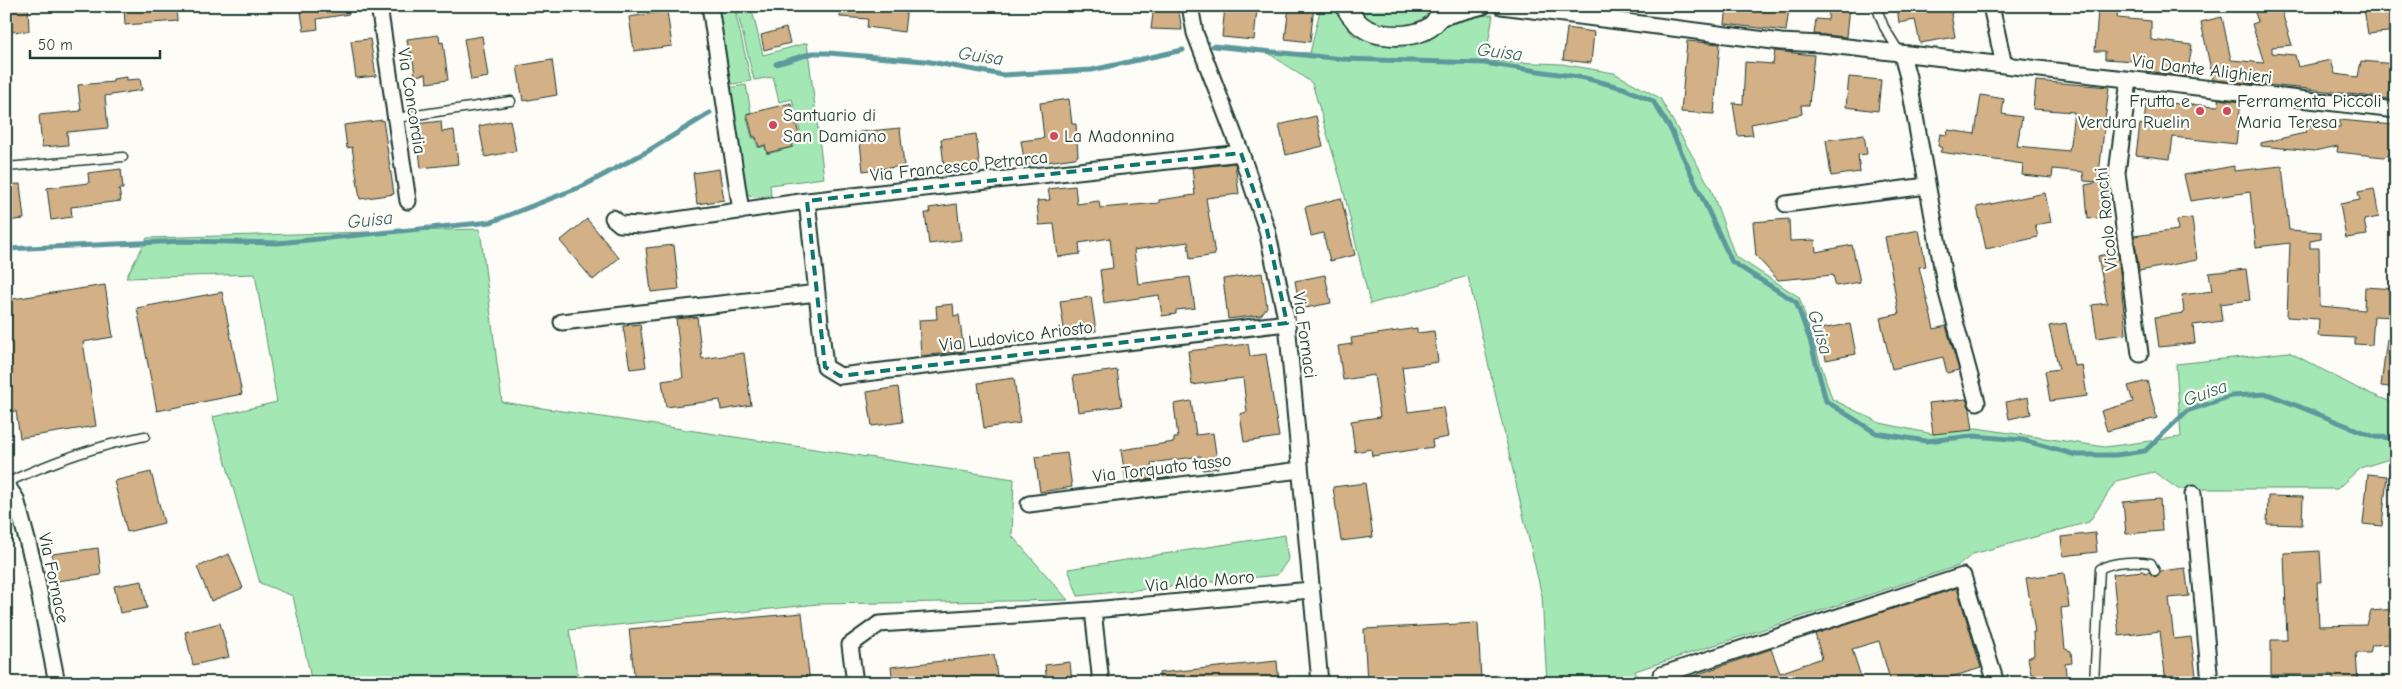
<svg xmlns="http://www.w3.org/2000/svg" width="2402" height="689" font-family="'Comic Neue',sans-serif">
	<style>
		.green { fill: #a3e8b4; stroke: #619274 }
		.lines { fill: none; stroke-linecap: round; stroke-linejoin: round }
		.stream { stroke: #5d999c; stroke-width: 5 }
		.building { fill: #d3b085; stroke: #1f3d34 }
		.service-casing { stroke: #1f3d34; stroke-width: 11 }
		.minor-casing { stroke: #1f3d34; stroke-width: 19 }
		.tertiary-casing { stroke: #1f3d34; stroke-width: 22 }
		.service { stroke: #fdfcf7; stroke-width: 8 }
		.minor { stroke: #fdfcf7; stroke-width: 15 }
		.tertiary { stroke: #fdfcf7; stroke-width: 19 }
		.marked { fill: none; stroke: #0f766e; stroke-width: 4; stroke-dasharray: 10 6; stroke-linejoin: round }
		.poi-dot { fill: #d1495b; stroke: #fdfcf7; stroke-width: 2 }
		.labels { text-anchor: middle; stroke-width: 4.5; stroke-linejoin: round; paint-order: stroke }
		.street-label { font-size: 18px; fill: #1f3d34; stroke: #fdfcf7 }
		.poi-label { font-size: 18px; fill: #1f3d34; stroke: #fdfcf7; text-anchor: start }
		.water-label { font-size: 19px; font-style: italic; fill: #39635f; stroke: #fdfcf7 }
	</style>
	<rect width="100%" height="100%" fill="#fdfcf7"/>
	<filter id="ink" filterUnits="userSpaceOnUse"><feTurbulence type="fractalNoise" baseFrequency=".02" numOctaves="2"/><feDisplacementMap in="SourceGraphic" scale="10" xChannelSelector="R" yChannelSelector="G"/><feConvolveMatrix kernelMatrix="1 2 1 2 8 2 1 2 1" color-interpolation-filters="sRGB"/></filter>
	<g filter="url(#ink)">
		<path class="green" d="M716 6H734L751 81 727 85Z
			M736 6H751L763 55 807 43 824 178 770 185 771 196 754 197 747 194 728 88 746 85 751 112 746 114 752 138H755L758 148 765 146 767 154 793 147 791 138 801 135 792 99 779 102 773 77 754 80Z
			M1321 6H1332L1353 35 1377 45 1403 47 1428 40 1451 21 1469 16 1493 15 1485 61 1562 64 1614 73 1660 98 1711 189 1735 256 1799 297 1832 399 1880 423 1933 434 1976 428 2105 447 2181 437 2176 364 2289 352 2359 389 2396 404V457L2360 468 2337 489H2178L2154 472 2116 481 2089 522 1973 554 1958 566 1635 671 1640 683H1547L1542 596 1468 276 1370 304 1342 184 1312 83 1267 52 1310 53Z
			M1354 6H1432C1423 30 1391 31 1370 23 1364 21 1358 11 1354 6Z
			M480 229 502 402 1014 479 1012 536 1068 600 818 604 569 630 578 677 542 683H312L293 596 260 583 213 417 277 402 255 274 126 278 147 238Z
			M1285 535 1288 560 1277 575 1078 596 1068 569Z"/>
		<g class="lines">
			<path class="stream" d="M1213 46 1343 59 1484 63 1585 78 1623 88 1653 101 1670 128 1732 262 1796 302 1810 340 1826 401 1876 433 1926 441 1974 436 2023 440 2076 455H2116L2145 451 2187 411 2231 396 2268 394 2375 437 2396 438
				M776 64 813 53H828L925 61 1003 75 1092 70 1183 50
				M6 249 183 241 278 243 491 222 583 186 648 151 710 113"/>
		</g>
		<path class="building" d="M6 6H28L29 31 6 32Z
			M124 6H177L178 21 125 25Z
			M300 6H349V14L317 19 318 29 304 31Z
			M874 6H907L904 32 867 27 868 19 840 17V15Z
			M1154 6H1178L1182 30 1151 29Z
			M1225 6 1257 9 1254 40 1222 37Z
			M1289 6H1314L1310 42 1285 39Z
			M1727 6 1789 9 1786 31 1725 24Z
			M1829 6H1849L1846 37 1814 34 1816 19 1828 20Z
			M1897 6H1952V14H1951L1955 37 1920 43 1915 20 1899 23Z
			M2253 6H2280L2292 45 2272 47V53L2295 55 2298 67 2331 60 2335 74 2358 77 2361 61 2396 64V79H2390L2389 99 2309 89 2213 80 2201 22 2222 17 2231 60 2264 63 2252 24 2258 22Z
			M2396 6V31L2368 34 2364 9Z
			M2098 10 2118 12 2117 18 2151 21V40L2192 45 2187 77 2147 71 2149 62 2105 59V51H2095Z
			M667 11 672 46 634 51 629 17Z
			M786 28 790 43 764 50 761 35Z
			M1567 28 1594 32 1591 63 1563 60Z
			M439 35 440 43 443 42 448 80 427 83 426 74 415 76 412 52 409 53 407 39Z
			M482 36 488 77 471 80 464 39Z
			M370 39 376 76 356 78 351 41Z
			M1687 41 1720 44 1714 114 1681 112Z
			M1775 51 1814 55 1809 105H1801L1802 114 1751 124 1753 135 1738 136 1733 103 1743 104 1745 62 1773 64Z
			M552 60 557 95 523 101 517 66Z
			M127 77V80L140 79 142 90 105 96 108 128 67 132 68 145 42 147 39 115 81 111 78 85 113 82V79Z
			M1849 77 1881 80 1878 111 1846 107Z
			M2036 81 2109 87 2098 182 2084 181 2083 172 2053 169 2052 178 2022 175 2023 164 1940 152 1942 148 1938 146 1940 134 1947 135 1948 130 1975 134 1981 95 2004 99 2002 114 2022 117 2017 146 2069 151 2074 112 2033 109Z
			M1069 99 1072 124H1076L1078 156 1075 158 1025 165 1021 141 1044 138 1040 103Z
			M2218 99 2241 102 2236 144 2173 137 2170 159 2136 155 2140 124 2144 125 2146 102 2219 106Z
			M791 103 799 135 790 138 792 147 767 153 765 145 759 147 756 137H753L747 114Z
			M1316 116 1323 146 1286 155 1279 125Z
			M383 120 394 194 360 199 352 147 347 148 344 125Z
			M510 120 516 151 485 157 479 126Z
			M2340 120 2394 125 2391 154 2384 157 2337 152 2338 146 2314 151 2261 146V143L2305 133 2307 125 2340 127Z
			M441 121 442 132 454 130 458 164 421 168 416 124Z
			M900 128 904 166 863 171 859 132Z
			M976 134 980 170 945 175 941 139Z
			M1864 135 1867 154 1858 155 1860 172 1831 176 1826 140Z
			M1235 163 1239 194 1206 198 1215 255 1190 259 1188 242 1134 250 1138 284 1190 277 1195 308 1176 310V314L1162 316 1159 295 1104 303 1100 270 1113 268 1110 238 1079 243 1080 254 1058 257 1054 224 1039 225 1037 201 1050 200 1048 189 1075 186 1077 204 1099 201 1100 208 1159 203V200L1195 195 1192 168Z
			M2234 166V171L2282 166 2289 230 2321 232V239L2310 241V248H2319L2320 306 2364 310 2365 287 2396 289 2394 317 2374 316 2372 345 2355 344V338L2318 336 2319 319 2287 317 2290 243 2256 247 2250 192 2190 201 2184 175Z
			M121 169 123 189H119L121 201 71 207 72 217 51 220 47 188 89 183 88 173Z
			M719 169 724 200 697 204 693 173Z
			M2106 181 2109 217 2088 219 2085 185Z
			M20 184 24 219 6 221V185Z
			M2374 189 2379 217 2364 220 2367 235 2346 238 2340 204 2360 200 2358 192Z
			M2045 193 2051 222 2035 225 2038 237 1986 249 1977 207Z
			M1341 198 1355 255 1330 261 1323 233 1311 236 1305 207Z
			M957 204 961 240 929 244 925 213H930L929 208Z
			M2192 218 2197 260 2139 271 2134 236 2178 230 2177 220Z
			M587 219 619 258 593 280 560 241Z
			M1789 219 1790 241 1815 240 1816 252 1852 245 1860 282 1836 286 1833 275 1778 280 1756 256 1753 222Z
			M1919 230 1926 266 1919 267 1934 329 1946 326 1959 370 1947 373 1943 357 1892 369 1880 318 1899 314 1885 237Z
			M674 245 679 289 651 292 646 248Z
			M2118 252 2126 334 2097 338 2092 305 2107 303 2098 256Z
			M2246 269 2250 300 2220 304 2222 321 2193 325 2195 343 2159 347 2155 317 2184 313 2182 295 2212 291 2209 273Z
			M1262 273 1267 307 1261 315 1228 319 1223 279Z
			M1325 275 1331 303 1300 309 1295 281Z
			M105 285 113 337 83 342 96 426 20 438 16 411 6 412V300Z
			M222 292 242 394 157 411 137 308Z
			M1091 297 1096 331 1065 336 1060 301Z
			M953 304 954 316 959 315 964 351 921 356 919 320 937 319 936 306Z
			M697 317 702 359 744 353 751 405 721 410 720 400 666 407 662 381 683 378 676 319Z
			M2066 323 2074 366 2082 365 2087 396 2050 401 2045 371 2059 369 2049 326Z
			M640 324 646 367 630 369 623 326Z
			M1850 324 1856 354 1826 360 1820 329Z
			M1417 328V333L1434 331 1438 362 1402 367 1408 412 1443 407 1448 437 1432 440 1433 447 1372 456 1371 449 1355 452 1351 421 1380 417 1374 375 1343 380 1338 346 1352 344 1351 338Z
			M2387 339 2396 340V388L2381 386Z
			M1248 344 1250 356 1266 354 1279 437 1244 442 1240 414 1247 412 1243 378 1192 385 1188 351Z
			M1117 370 1122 406 1078 412 1073 376Z
			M1014 378 1020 423 984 428 978 383Z
			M2147 381 2157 418 2107 431 2101 411 2133 402 2128 386Z
			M898 387 903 422 872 426 867 392Z
			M2028 397 2031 414 2009 419 2006 402Z
			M1966 399 1970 409 1973 430 1933 434 1929 403Z
			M1191 401 1196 435 1213 433 1218 468 1203 470 1201 456 1151 463 1153 479 1126 482 1121 450 1174 442V438H1178L1174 404Z
			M1067 453 1072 487 1040 492 1035 457Z
			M151 472 164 523 127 532 114 481Z
			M2368 474 2387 476 2382 526 2363 524Z
			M1365 483 1373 537 1341 541 1333 487Z
			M2268 496 2303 497 2302 525 2267 524Z
			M2160 499 2162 531 2126 534 2123 502Z
			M2095 533 2097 552 2063 556 2061 537Z
			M98 548 101 575 56 581 52 554Z
			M2320 551 2322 582H2317L2319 626 2367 625 2371 611 2396 609V633H2389L2390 644 2372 645 2370 653H2356L2358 683H2333V675H2271V640H2287L2284 553Z
			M229 554 243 588 211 601 197 567Z
			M2185 568 2189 596 2169 598 2174 639 2191 637 2197 683H2166L2160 631 2119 636 2113 574 2144 571V573L2149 572 2155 577 2161 571Z
			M2064 573 2069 607 2061 608 2065 649 2071 651 2072 663 2065 664 2067 683H2039L2038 675 2031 674 2028 658 2034 655 2033 632H2035L2026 578Z
			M142 581 147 608 120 613 114 586Z
			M1957 588 1981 668 1931 683H1891L1879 641 1852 649 1863 683H1672L1771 649 1780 673 1822 658 1815 634Z
			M802 613 810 683H635L629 629Z
			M220 623 229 657 193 665 185 632Z
			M1478 623 1481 679 1424 683H1367L1364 629Z
			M994 655 998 683H893L891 667Z
			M1277 661 1279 683H1160L1159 673Z
			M1070 662 1072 683H1047L1045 665Z"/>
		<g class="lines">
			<defs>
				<path id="service" d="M1876 6 1884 27 1900 53
					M396 118 511 101
					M6 167 123 157
					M6 483C51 462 96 446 145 436
					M2094 683 2100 569C2113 561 2136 561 2151 563L2155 571"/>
				<path id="minor" d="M379 6 408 201
					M710 6 741 211
					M1190 6 1195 33 1241 153 1267 230 1287 323 1320 683
					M1501 6 1781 42 1821 44 2396 110
					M1991 6 2004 65
					M1438 18 1483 6
					M1902 55 1908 77 1946 289 1977 402
					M2129 80 2117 173 2140 354
					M807 201 825 367 840 376 1287 323
					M1786 204 1927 186
					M613 218 620 224 642 225 807 201 1241 153
					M562 322 817 293
					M6 484 16 499 33 562 57 683
					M2193 494 2210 683
					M1029 504 1300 470
					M1093 610 1101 683
					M855 683 850 645 879 624 1093 610 1311 590
					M1663 683 1661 675 1963 576 1996 683"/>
				<path id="tertiary" d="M1345 6C1350 15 1357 24 1366 29 1383 39 1428 39 1438 18 1440 15 1440 10 1441 6"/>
			</defs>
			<use href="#service" class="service-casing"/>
			<use href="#minor" class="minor-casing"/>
			<use href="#tertiary" class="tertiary-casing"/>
			<use href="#service" class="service"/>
			<use href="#minor" class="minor"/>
			<use href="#tertiary" class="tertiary"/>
		</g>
	</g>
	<path class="marked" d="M1241 153 1267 230 1287 323 840 376 825 367 807 201Z"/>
	<g class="poi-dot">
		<circle cx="2200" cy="111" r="5"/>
		<circle cx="2227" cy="111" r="5"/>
		<circle cx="773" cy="125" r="5"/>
		<circle cx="1054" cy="136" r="5"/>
	</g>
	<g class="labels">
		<g class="street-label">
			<text transform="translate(2202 69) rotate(7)" y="6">Via Dante Alighieri</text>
			<text transform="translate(412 101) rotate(81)" y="6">Via Concordia</text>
			<text transform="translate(959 166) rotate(-6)" y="6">Via Francesco Petrarca</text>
			<text transform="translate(2106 219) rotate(-96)" y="6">Vicolo Ronchi</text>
			<text transform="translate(1305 335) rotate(82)" y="6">Via Fornaci</text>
			<text transform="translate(1016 336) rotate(-7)" y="6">Via Ludovico Ariosto</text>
			<text transform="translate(1162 468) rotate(-7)" y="6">Via Torquato tasso</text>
			<text transform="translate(54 578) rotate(78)" y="6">Via Fornace</text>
			<text transform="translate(1200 581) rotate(-5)" y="6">Via Aldo Moro</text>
		</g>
		<g class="poi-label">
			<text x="2190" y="107" text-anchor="end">Frutta e<tspan x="2190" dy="21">Verdura Ruelin</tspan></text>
			<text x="2237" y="107">Ferramenta Piccoli<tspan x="2237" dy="21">Maria Teresa</tspan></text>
			<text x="783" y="121">Santuario di<tspan x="783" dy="21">San Damiano</tspan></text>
			<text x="1064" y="142">La Madonnina</text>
		</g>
		<g class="water-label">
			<text transform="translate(1500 51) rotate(7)" y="7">Guisa</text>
			<text transform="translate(981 55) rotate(8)" y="7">Guisa</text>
			<text transform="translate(370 219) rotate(-6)" y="7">Guisa</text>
			<text transform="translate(1821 332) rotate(73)" y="7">Guisa</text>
			<text transform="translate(2205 392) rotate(-20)" y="7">Guisa</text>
		</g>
	</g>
	<rect width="2402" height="689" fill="none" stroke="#fdfcf7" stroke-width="25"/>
	<rect x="12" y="12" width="2377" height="664" fill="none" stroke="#1f3d34" stroke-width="2" filter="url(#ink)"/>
	<path d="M30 50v8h130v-8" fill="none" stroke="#1f3d34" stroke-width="2.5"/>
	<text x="38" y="50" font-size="15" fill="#1f3d34" stroke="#fdfcf7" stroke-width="4" paint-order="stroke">50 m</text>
</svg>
